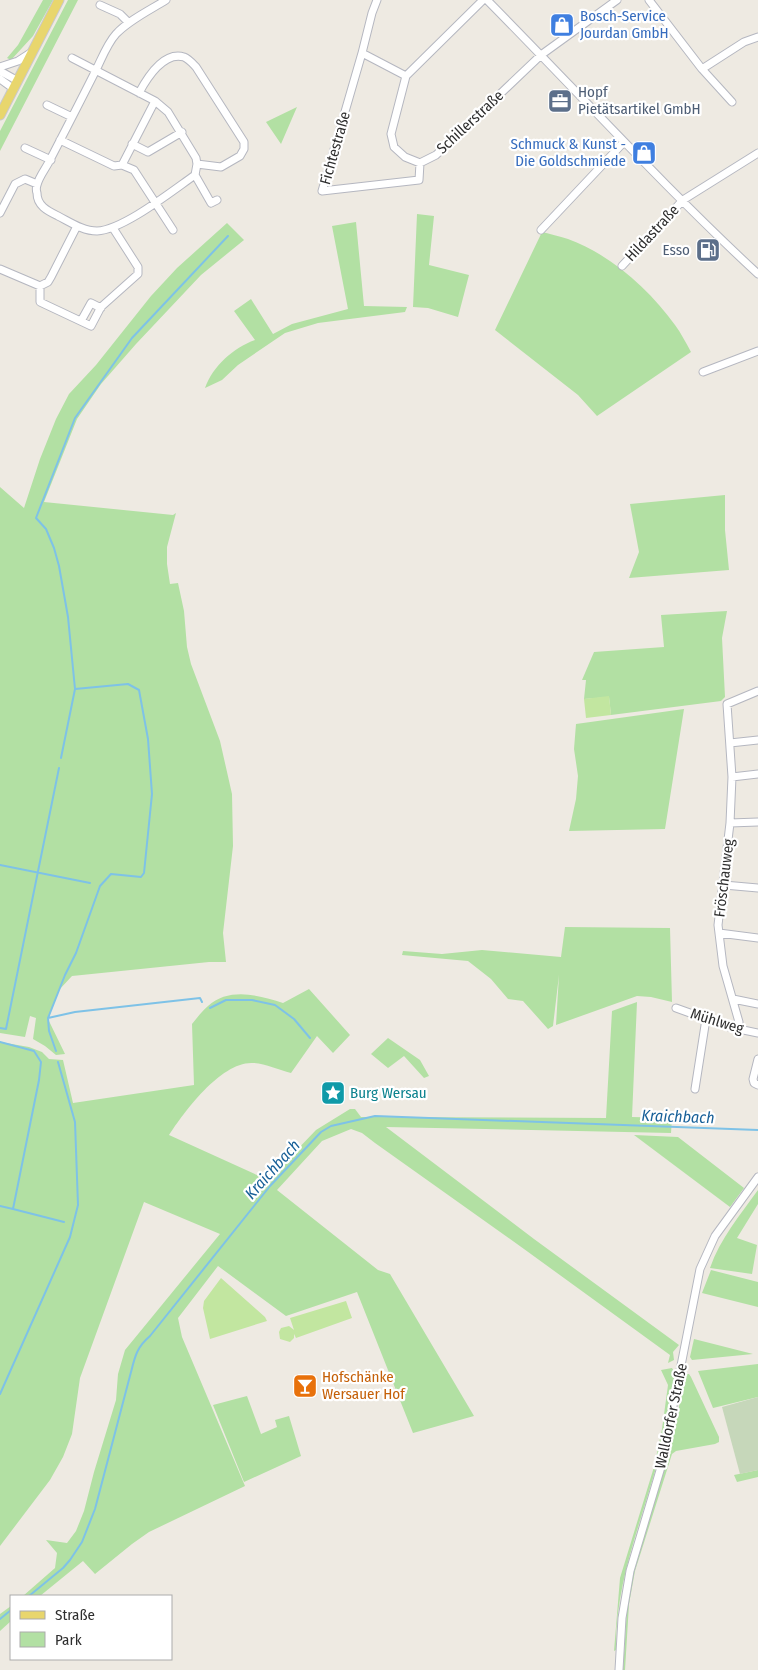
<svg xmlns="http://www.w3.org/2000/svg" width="758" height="1670" font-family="'Fira Sans Condensed',sans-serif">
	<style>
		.green { fill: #b2e0a3 }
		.cemetery { fill: #c6d7ba }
		.pitch { fill: #c2e6a0 }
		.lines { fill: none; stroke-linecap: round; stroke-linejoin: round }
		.stream { stroke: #7ec2e7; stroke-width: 2 }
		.minor-casing { stroke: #b5b7c0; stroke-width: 9 }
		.major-casing { stroke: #c9c9c9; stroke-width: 11 }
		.minor { stroke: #fff; stroke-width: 7 }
		.major { stroke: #e8d66d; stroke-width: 9 }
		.labels { text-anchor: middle; stroke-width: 4.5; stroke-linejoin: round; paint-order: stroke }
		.shop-label { font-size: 15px; fill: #366cbe; stroke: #fff; text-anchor: start }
		.service-label { font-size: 15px; fill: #4e5e75; stroke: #fff; text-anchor: start }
		.street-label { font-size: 15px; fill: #2e2e2e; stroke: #fff }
		.culture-label { font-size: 15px; fill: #0d838f; stroke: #fff; text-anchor: start }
		.food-label { font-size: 15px; fill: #c56008; stroke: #fff; text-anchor: start }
		.water-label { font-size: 16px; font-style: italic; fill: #186098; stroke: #fff }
	</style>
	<rect width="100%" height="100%" fill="#eeeae2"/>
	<path class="green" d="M43 0H53L33 36 11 60 7 58 18 45Z
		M68 0H78L0 151V131Z
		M297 107 281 144 266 122Z
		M417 214 434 216 429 265 469 275 458 317 428 308 413 307Z
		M356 222 364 306 407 307 405 312 318 323 285 333 238 365 222 380 205 388C213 366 233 348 255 340L234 311 251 299 273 334 292 324 348 309 332 226Z
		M227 223 244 240 201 275 136 344 101 384 77 419 44 502 173 515 176 513 167 547V564L170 584 178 583 184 611 187 647 191 664 220 741 232 794 233 846 223 933 226 962H209L72 976 59 990 48 1019 65 1054 56 1055 45 1046 33 1039 36 1018 30 1016 25 1037 0 1033V487L24 508 40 459 56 419 69 394 96 365 151 296 177 268Z
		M542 232C550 234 559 236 568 239 610 254 650 290 675 325 681 333 686 343 691 352L597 416 578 395 495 330Z
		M725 495V530L729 570 629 578 639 552 630 504Z
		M727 611 722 638 725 697 721 701 611 715 609 697 584 699 586 680H582L594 652 664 647 661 615Z
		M684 709 665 829 569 831 576 799 578 776 574 749 576 724Z
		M565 927 670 928 672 1002 651 997 637 996 556 1025 559 975 553 1026 548 1029 523 1001 508 999 491 979 468 961 402 955 403 951 442 954 482 950 561 957Z
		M309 989 350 1035 333 1053 317 1036 291 1073C279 1070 266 1064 254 1063 222 1060 184 1112 169 1135L268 1180 316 1130 350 1109H355L361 1117 606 1118 612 1011 637 1002 632 1117 672 1118 671 1133 386 1127 534 1239 679 1345 673 1352 674 1360 668 1363 670 1355 524 1249 375 1143 362 1133 351 1129 322 1141 277 1190 378 1270 390 1274 474 1416 413 1433 357 1292 286 1316 218 1266 178 1318 182 1337 245 1486 149 1532 132 1544 95 1574 83 1561 40 1596H23L55 1568 57 1553 46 1540 67 1543 76 1531 84 1511 94 1472 116 1400 118 1374 125 1350 220 1234 144 1202 80 1378 72 1434 63 1457 50 1480 0 1546V1042L29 1047 42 1052 49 1059 63 1060 73 1103 194 1085 192 1024C197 1018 202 1011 208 1006 229 987 259 995 283 1003Z
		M388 1038 420 1060 429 1076 424 1078 404 1056 388 1068 371 1054Z
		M634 1135 678 1137 744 1188 730 1207Z
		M758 1190V1204L737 1238 757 1245 752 1274 710 1268C720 1239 740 1215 758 1190Z
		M711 1270 758 1282V1307L702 1293Z
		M694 1339 753 1354 692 1360 690 1357Z
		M758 1364V1397L713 1408 698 1371Z
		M672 1368 675 1373C669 1408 664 1444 653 1478 636 1536 615 1590 616 1650L614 1651 620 1578 654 1467 662 1429 668 1385 661 1370Z
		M686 1374H689L691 1377 719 1437V1442L715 1444 676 1451 672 1454 635 1571 629 1604 625 1670H623L627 1609 633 1575 669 1453Z
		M247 1396 261 1434 277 1427 275 1420 289 1416 301 1456 244 1482 213 1405Z
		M758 1470V1477L737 1482 734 1475Z
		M11 1606V1621L0 1631V1614Z"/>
	<path class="cemetery" d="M758 1397V1470L740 1474 722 1407Z"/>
	<path class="pitch" d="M609 696 611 715 586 718 584 699Z
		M221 1278 265 1317 267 1321 210 1339 203 1308 204 1301Z
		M346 1301 352 1318 296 1338 294 1334V1338L290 1342 280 1339 279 1332 281 1328 289 1326 294 1330 290 1318Z"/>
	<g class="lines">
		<path class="stream" d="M75 689 68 617 59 566 54 548 46 529 36 518 75 418 132 338 228 236
			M0 865 90 883
			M210 1008 226 1000H252L275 1005 294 1019 310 1038
			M48 1018 65 975 76 953 100 886 111 874 141 877 144 873 152 794 148 739 139 690 128 684 75 689 61 758
			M0 1028 6 1029 59 768
			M0 1042 34 1051 41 1062 39 1080 13 1209 0 1206
			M56 1051 49 1031 48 1018 75 1012 200 998 202 1002
			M13 1209 64 1222
			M0 1394 70 1237 78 1205 75 1122 58 1062
			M29 1596 63 1568 70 1560 82 1542 95 1509 131 1372C135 1356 137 1347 150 1336L270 1186 321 1132 331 1126 375 1116 758 1130
			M0 1619 11 1610"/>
		<defs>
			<path id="minor" d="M483 0 406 76 391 134 394 147 405 157 420 163 436 155 541 55 617 0
				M487 0C577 91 664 187 758 274
				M649 0 702 69 732 102
				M100 5 120 14 129 23
				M362 53 372 13 377 0
				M72 58 155 101 168 112 196 158 197 164 195 175C172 191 123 230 97 231 83 231 70 222 58 216 48 211 37 206 37 193 36 190 36 188 37 185 39 176 47 167 51 158 66 129 81 100 96 70 102 58 107 44 116 34 129 20 150 10 166 0
				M0 67 18 61 32 52
				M702 69 744 42 758 37
				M0 71 18 81
				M406 76 362 53 322 191 419 180 420 163
				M0 79 14 89
				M139 93C147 78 164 51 184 57 189 59 193 64 196 67L244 142V149L240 156 221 167 197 164
				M47 105 72 117
				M60 140 114 166 122 165 134 170 173 230
				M132 144 148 152 182 132
				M25 148 51 160
				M122 165 155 101
				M195 175 211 203 217 200
				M0 213 15 184 25 179 37 184
				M541 230 624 142
				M622 266 683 200 758 153
				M0 269 40 286 48 282 51 277 77 226
				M40 286V302L91 326 101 307 138 274V267L113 228
				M81 321 91 303 101 308
				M703 372 758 351
				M730 743 758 740
				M732 777 758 774
				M730 823 758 822
				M724 885 758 888
				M719 933 758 938
				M733 999 758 1004
				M676 1008 729 1027 758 1033
				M738 1030 739 1022 723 966 718 925 730 823 732 777 727 704 758 691
				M758 1059 753 1079 754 1083 758 1085
				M695 1089 706 1019
				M619 1670 622 1618 630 1571 661 1467 700 1269 715 1236 758 1177"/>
			<path id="major" d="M0 115 59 0"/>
		</defs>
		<use href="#minor" class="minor-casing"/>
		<use href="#major" class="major-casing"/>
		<use href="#minor" class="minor"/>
		<use href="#major" class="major"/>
	</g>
	<defs>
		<symbol id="shop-square" viewBox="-11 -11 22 22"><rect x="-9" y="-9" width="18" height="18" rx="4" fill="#3f7fe0" stroke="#fff"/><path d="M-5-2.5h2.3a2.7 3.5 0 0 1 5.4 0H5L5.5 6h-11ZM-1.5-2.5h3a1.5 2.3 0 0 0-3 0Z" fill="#fff"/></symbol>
		<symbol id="office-square" viewBox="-11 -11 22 22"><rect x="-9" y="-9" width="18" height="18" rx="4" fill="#5c6f8a" stroke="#fff"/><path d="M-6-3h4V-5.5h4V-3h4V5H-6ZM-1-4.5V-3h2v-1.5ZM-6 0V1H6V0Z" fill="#fff"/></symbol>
		<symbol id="fuel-square" viewBox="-11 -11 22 22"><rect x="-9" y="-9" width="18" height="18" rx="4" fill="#5c6f8a" stroke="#fff"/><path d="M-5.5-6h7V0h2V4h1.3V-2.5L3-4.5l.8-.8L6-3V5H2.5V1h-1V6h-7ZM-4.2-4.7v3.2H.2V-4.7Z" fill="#fff"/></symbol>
		<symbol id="sight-square" viewBox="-11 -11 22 22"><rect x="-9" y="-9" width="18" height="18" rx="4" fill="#0f9aa8" stroke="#fff"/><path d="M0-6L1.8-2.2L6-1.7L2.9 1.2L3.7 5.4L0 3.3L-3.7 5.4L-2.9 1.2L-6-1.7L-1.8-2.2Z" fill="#fff"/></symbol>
		<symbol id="bar-square" viewBox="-11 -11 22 22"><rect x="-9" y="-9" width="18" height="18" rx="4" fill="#e8710a" stroke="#fff"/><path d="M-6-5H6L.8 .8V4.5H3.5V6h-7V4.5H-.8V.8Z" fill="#fff"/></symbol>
	</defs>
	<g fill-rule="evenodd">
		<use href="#shop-square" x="548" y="11" width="28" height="28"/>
		<use href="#office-square" x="546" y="87" width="28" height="28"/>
		<use href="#shop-square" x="630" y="139" width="28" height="28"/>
		<use href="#fuel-square" x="694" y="236" width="28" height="28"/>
		<use href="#sight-square" x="319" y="1079" width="28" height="28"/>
		<use href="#bar-square" x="291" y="1372" width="28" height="28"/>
	</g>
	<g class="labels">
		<g class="shop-label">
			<text x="580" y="21">Bosch-Service<tspan x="580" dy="17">Jourdan GmbH</tspan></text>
			<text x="626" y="149" text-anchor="end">Schmuck &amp; Kunst -<tspan x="626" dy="17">Die Goldschmiede</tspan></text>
		</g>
		<g class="service-label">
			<text x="578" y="97">Hopf<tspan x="578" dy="17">Pietätsartikel GmbH</tspan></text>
			<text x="690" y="255" text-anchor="end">Esso</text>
		</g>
		<g class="street-label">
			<text transform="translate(470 122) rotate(-43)" y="5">Schillerstraße</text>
			<text transform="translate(335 148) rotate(-74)" y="5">Fichtestraße</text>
			<text transform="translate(652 233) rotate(-47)" y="5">Hildastraße</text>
			<text transform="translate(724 878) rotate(-83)" y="5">Fröschauweg</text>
			<text transform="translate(717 1021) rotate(17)" y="5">Mühlweg</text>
			<text transform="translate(671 1416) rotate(-78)" y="5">Walldorfer Straße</text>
		</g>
		<g class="culture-label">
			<text x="350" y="1098">Burg Wersau</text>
		</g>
		<g class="food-label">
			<text x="322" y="1382">Hofschänke<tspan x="322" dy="17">Wersauer Hof</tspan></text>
		</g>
		<g class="water-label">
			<text transform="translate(678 1116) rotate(2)" y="6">Kraichbach</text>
			<text transform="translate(272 1169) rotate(-48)" y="6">Kraichbach</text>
		</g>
	</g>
	<rect x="10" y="1595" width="162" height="65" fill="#ffffff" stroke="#ababab"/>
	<rect x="20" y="1611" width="25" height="8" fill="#e8d66d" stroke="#ababab"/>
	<text x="55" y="1620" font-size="15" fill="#2e2e2e">Straße</text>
	<rect x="20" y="1632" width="25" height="15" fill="#b2e0a3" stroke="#ababab"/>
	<text x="55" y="1645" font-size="15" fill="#2e2e2e">Park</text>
</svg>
